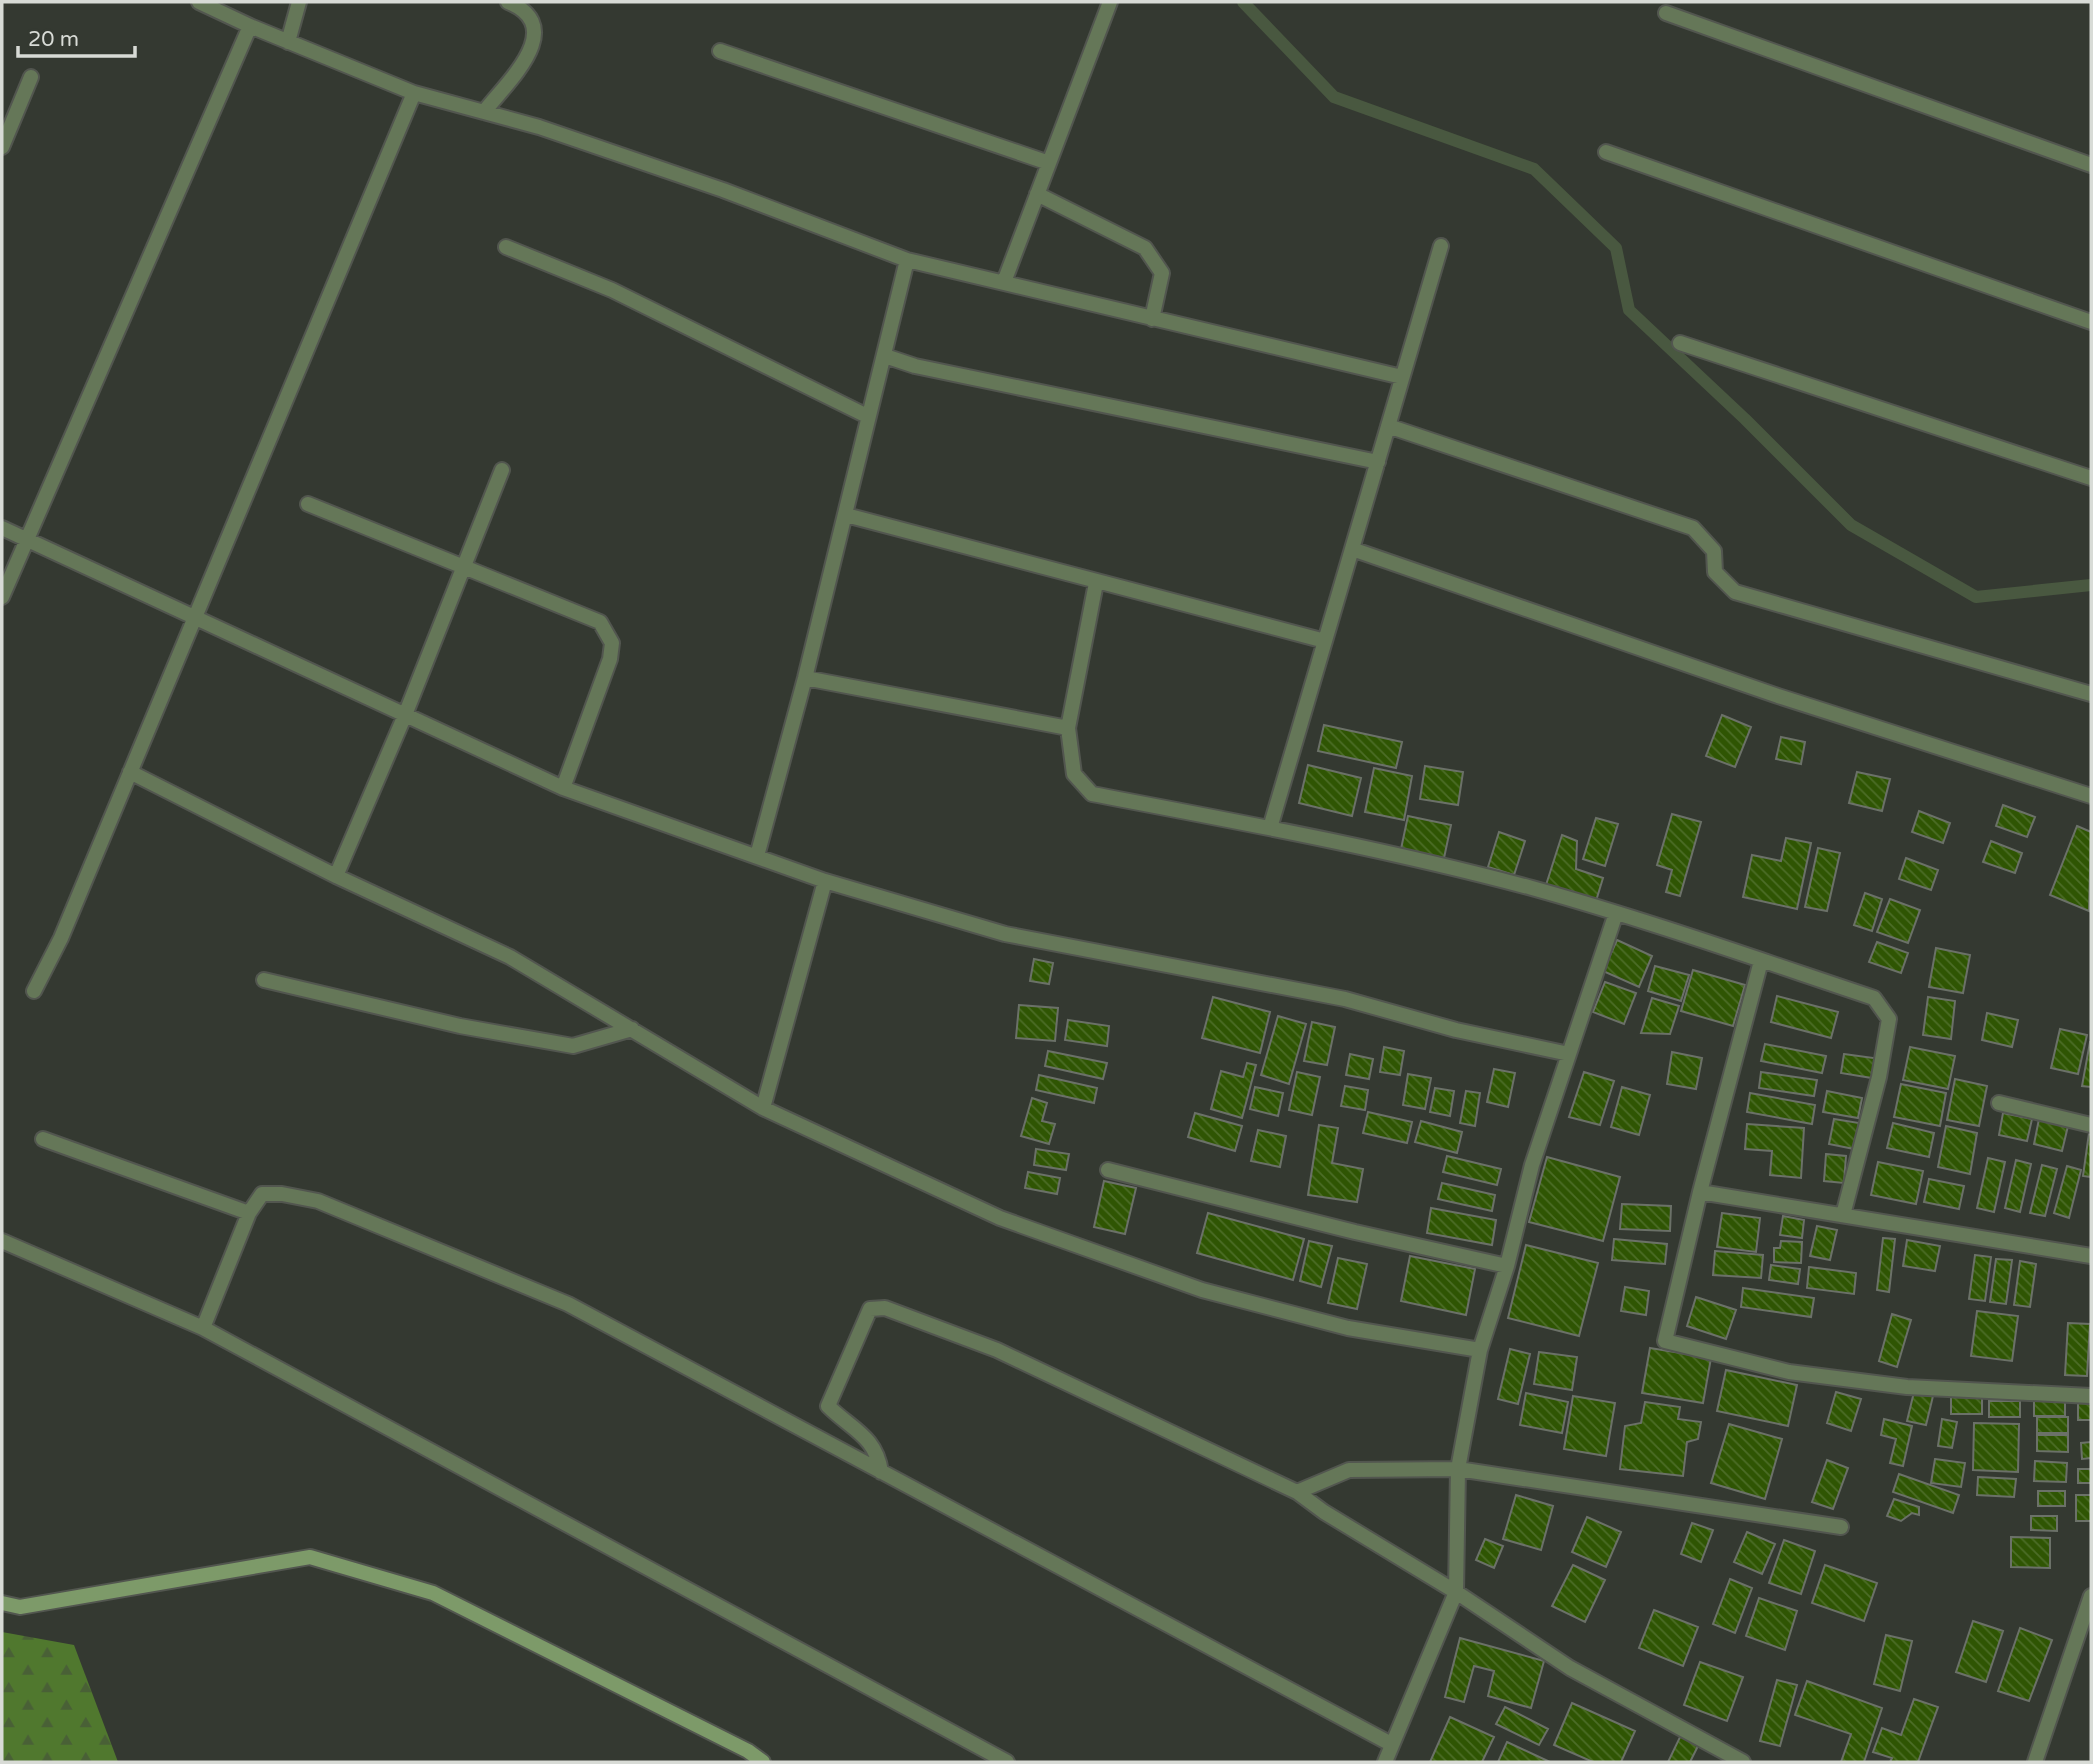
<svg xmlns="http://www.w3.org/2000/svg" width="2093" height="1764" font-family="'Varela Round',sans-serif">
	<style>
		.forest { fill: url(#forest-firs) }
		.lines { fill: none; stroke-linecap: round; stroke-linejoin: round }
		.stream { stroke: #495840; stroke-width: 12 }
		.building { fill: url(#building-back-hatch); stroke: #6b7168; stroke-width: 2 }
		.street-casing { stroke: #52564f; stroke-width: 18 }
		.secondary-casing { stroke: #52564f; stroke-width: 18 }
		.street { stroke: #657758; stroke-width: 14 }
		.secondary { stroke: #7d9a69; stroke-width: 14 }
	</style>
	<defs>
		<pattern id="forest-firs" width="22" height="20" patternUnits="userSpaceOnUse" patternTransform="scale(1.75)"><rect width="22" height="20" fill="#50782e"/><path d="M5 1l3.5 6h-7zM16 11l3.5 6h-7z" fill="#496036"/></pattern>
		<pattern id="building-back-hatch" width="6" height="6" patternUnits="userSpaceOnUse" patternTransform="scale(1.75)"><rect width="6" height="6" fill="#2f5503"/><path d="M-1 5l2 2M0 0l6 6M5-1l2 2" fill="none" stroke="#4c6d27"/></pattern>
	</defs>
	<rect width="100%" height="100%" fill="#343931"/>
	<path class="forest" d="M2 1632 74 1645 118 1762H2Z"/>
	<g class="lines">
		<path class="stream" d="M1243 2 1334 97 1534 169 1616 248 1629 310 1745 419 1851 525 1976 597 2091 585"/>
	</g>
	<path class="building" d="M1722 715 1751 727 1735 767 1706 756Z
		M1324 725 1402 742 1396 768 1318 751Z
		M1781 737 1805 742 1801 764 1776 759Z
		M1308 765 1361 778 1352 816 1299 803Z
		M1425 766 1463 772 1458 805 1420 799Z
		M1374 768 1412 776 1404 820 1365 812Z
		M1857 772 1890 779 1882 811 1849 803Z
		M2003 805 2035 817 2027 837 1996 826Z
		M1919 811 1950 823 1943 843 1912 832Z
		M1672 814 1701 822 1680 896 1666 892 1672 870 1657 865Z
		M1408 816 1451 825 1444 858 1401 849Z
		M1596 818 1618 824 1605 866 1583 859Z
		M2077 826 2091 832 2089 911 2050 895Z
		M1499 832 1525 841 1514 875 1488 867Z
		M1562 835 1577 841 1576 869 1603 878 1596 901 1546 885Z
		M1786 838 1811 843 1797 909 1743 897 1752 855 1781 861Z
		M1991 841 2022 853 2015 873 1983 862Z
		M1818 848 1840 853 1827 911 1805 907Z
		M1906 858 1938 870 1931 890 1899 879Z
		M1865 893 1882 899 1872 931 1854 925Z
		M1890 899 1920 910 1908 943 1877 932Z
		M1617 940 1652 956 1639 987 1603 971Z
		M1877 942 1908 953 1901 973 1869 962Z
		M1936 948 1970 955 1963 993 1929 987Z
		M1034 959 1053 963 1049 984 1030 981Z
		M1655 966 1689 975 1681 1001 1648 991Z
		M1693 970 1745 985 1733 1026 1681 1011Z
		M1605 982 1636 993 1624 1024 1593 1012Z
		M1777 996 1838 1012 1831 1038 1771 1022Z
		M1213 997 1270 1012 1260 1053 1202 1038Z
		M1928 997 1955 1001 1951 1039 1923 1035Z
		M1652 998 1679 1006 1670 1034 1641 1033Z
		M1019 1005 1058 1008 1055 1041 1016 1038Z
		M1987 1013 2018 1020 2012 1047 1982 1040Z
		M1278 1016 1306 1024 1289 1084 1261 1075Z
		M1068 1020 1109 1026 1107 1046 1065 1040Z
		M1312 1022 1335 1027 1327 1065 1304 1061Z
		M2060 1029 2087 1035 2078 1074 2051 1068Z
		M2090 1042H2091V1087L2082 1086Z
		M1765 1044 1826 1056 1822 1073 1761 1061Z
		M1384 1047 1404 1051 1400 1075 1380 1072Z
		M1910 1047 1955 1056 1948 1089 1903 1080Z
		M1048 1051 1107 1063 1103 1079 1045 1066Z
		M1672 1052 1702 1058 1696 1089 1667 1084Z
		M1350 1054 1373 1059 1369 1079 1346 1075Z
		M1844 1054 1881 1059 1878 1079 1841 1073Z
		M1247 1063 1256 1065 1242 1118 1211 1109 1221 1071 1243 1077Z
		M1494 1069 1515 1073 1508 1107 1487 1102Z
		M1297 1072 1320 1077 1312 1115 1289 1110Z
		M1584 1072 1614 1081 1600 1125 1569 1117Z
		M1761 1072 1817 1080 1814 1096 1759 1088Z
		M1408 1074 1431 1078 1425 1109 1403 1105Z
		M1039 1075 1097 1088 1094 1103 1036 1090Z
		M1955 1079 1987 1086 1979 1126 1947 1120Z
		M1901 1084 1946 1093 1940 1126 1894 1117Z
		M1345 1086 1368 1090 1365 1110 1341 1106Z
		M1255 1087 1283 1093 1278 1116 1250 1109Z
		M1622 1087 1650 1095 1639 1135 1611 1127Z
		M1435 1088 1454 1091 1450 1116 1430 1112Z
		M1466 1091 1480 1093 1475 1126 1460 1123Z
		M1827 1091 1862 1098 1858 1118 1823 1112Z
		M1750 1093 1815 1105 1812 1124 1747 1112Z
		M1032 1098 1047 1103 1042 1121 1055 1124 1049 1144 1021 1136Z
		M1368 1112 1412 1122 1407 1143 1363 1133Z
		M1195 1113 1242 1126 1235 1151 1188 1137Z
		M2003 1113 2032 1119 2027 1141 1999 1135Z
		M1834 1119 1859 1123 1854 1149 1829 1144Z
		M2039 1119 2068 1126 2062 1151 2034 1144Z
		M1421 1121 1462 1132 1457 1153 1415 1142Z
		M1893 1123 1934 1133 1929 1157 1887 1148Z
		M1747 1124 1804 1128 1801 1178 1770 1175 1772 1151 1745 1149Z
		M1319 1125 1338 1128 1332 1163 1363 1169 1357 1202 1308 1195Z
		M1946 1126 1977 1133 1970 1174 1938 1167Z
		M1258 1130 1286 1136 1280 1167 1251 1161Z
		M2089 1133 2091 1134V1177L2083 1176Z
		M1036 1149 1069 1154 1066 1170 1034 1165Z
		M1826 1154 1846 1156 1844 1183 1824 1181Z
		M1447 1156 1501 1169 1497 1185 1443 1172Z
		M1547 1157 1620 1177 1603 1241 1529 1222Z
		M1988 1158 2005 1162 1994 1212 1977 1208Z
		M2016 1160 2031 1164 2020 1212 2005 1208Z
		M1878 1162 1923 1171 1916 1204 1871 1195Z
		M2042 1165 2057 1169 2045 1216 2030 1213Z
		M2067 1166 2081 1170 2069 1218 2054 1213Z
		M1028 1172 1060 1178 1057 1194 1025 1188Z
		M1929 1179 1964 1186 1959 1209 1924 1202Z
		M1104 1181 1136 1188 1125 1234 1094 1227Z
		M1442 1183 1495 1195 1492 1211 1438 1199Z
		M1622 1204 1671 1206 1670 1231 1620 1229Z
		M1431 1208 1496 1220 1492 1245 1427 1233Z
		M1208 1213 1304 1239 1293 1280 1197 1253Z
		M1722 1213 1760 1218 1756 1252 1717 1247Z
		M1783 1216 1804 1220 1802 1238 1780 1235Z
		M1817 1226 1837 1230 1830 1260 1810 1256Z
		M1883 1238 1895 1239 1889 1292 1877 1290Z
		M1614 1239 1667 1244 1665 1264 1612 1260Z
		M1907 1240 1940 1246 1935 1271 1903 1266Z
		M1309 1241 1332 1246 1321 1287 1300 1281Z
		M1781 1241 1802 1242 1801 1263 1774 1262V1248H1780Z
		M1526 1245 1598 1263 1579 1336 1508 1318Z
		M1715 1251 1763 1255 1761 1278 1713 1275Z
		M1975 1255 1991 1257 1985 1301 1969 1299Z
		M1410 1256 1475 1269 1466 1315 1401 1301Z
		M1338 1258 1367 1264 1357 1309 1328 1303Z
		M1996 1259 2012 1260 2006 1304 1990 1302Z
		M2020 1261 2036 1264 2030 1307 2014 1305Z
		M1771 1265 1800 1269 1798 1284 1769 1280Z
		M1809 1267 1856 1273 1854 1294 1807 1288Z
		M1625 1287 1649 1291 1646 1315 1621 1311Z
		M1743 1288 1814 1298 1811 1317 1741 1307Z
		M1696 1297 1736 1310 1726 1339 1687 1326Z
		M1977 1311 2018 1316 2012 1361 1971 1356Z
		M1892 1314 1911 1320 1897 1367 1879 1361Z
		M2068 1323 2090 1324 2087 1376 2065 1375Z
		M1650 1348 1711 1358 1703 1403 1642 1393Z
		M1510 1349 1530 1354 1518 1404 1498 1399Z
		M1539 1352 1577 1357 1572 1390 1534 1384Z
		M1726 1370 1797 1385 1788 1426 1717 1411Z
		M1836 1392 1861 1399 1851 1431 1827 1423Z
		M1914 1392 1933 1396 1926 1425 1907 1421Z
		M1526 1393 1568 1402 1562 1433 1520 1425Z
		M1573 1396 1615 1403 1606 1456 1564 1449Z
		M1951 1397 1982 1398V1414H1951Z
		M2034 1400H2065V1416H2034Z
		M1989 1401H2020V1417H1989Z
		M1645 1402 1680 1407 1678 1419 1701 1422 1698 1439 1687 1442 1683 1476 1620 1469 1625 1426 1641 1423Z
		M2078 1403 2091 1404V1420H2078Z
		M2037 1417H2068V1433H2037Z
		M1884 1419 1912 1426 1903 1466 1890 1463 1896 1439 1881 1435Z
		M1942 1419 1957 1422 1952 1448 1938 1446Z
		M1974 1423 2019 1424 2018 1472 1973 1470Z
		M1729 1424 1782 1439 1765 1499 1711 1483Z
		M2037 1435H2068V1452L2037 1451Z
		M2091 1442V1458L2082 1459 2081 1443Z
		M1935 1459 1965 1463 1961 1487 1931 1483Z
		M1827 1460 1848 1468 1833 1509 1812 1502Z
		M2035 1461 2067 1463 2066 1482 2034 1481Z
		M2078 1469H2091V1483H2078Z
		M1899 1474 1959 1495 1953 1513 1893 1492Z
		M1978 1477 2016 1479 2014 1497 1977 1495Z
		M2038 1491H2065V1506H2038Z
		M1516 1495 1553 1506 1541 1550 1503 1539Z
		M2076 1495H2091V1521H2076Z
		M1894 1499 1919 1507V1515L1912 1513 1901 1521 1887 1516Z
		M2031 1516H2057V1531L2031 1530Z
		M1587 1517 1621 1532 1606 1567 1572 1552Z
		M1692 1523 1713 1530 1701 1562 1681 1554Z
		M1747 1532 1775 1544 1762 1574 1734 1562Z
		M2011 1537 2050 1538V1568L2011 1567Z
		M1485 1539 1503 1546 1494 1568 1476 1560Z
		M1784 1540 1815 1551 1801 1594 1769 1583Z
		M1573 1565 1605 1580 1585 1622 1552 1606Z
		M1825 1565 1877 1583 1864 1621 1812 1603Z
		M1730 1579 1752 1588 1735 1633 1713 1624Z
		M1759 1598 1797 1611 1785 1650 1746 1636Z
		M1654 1610 1698 1627 1683 1666 1639 1648Z
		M1973 1621 2003 1631 1986 1682 1956 1672Z
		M2020 1628 2052 1640 2029 1701 1998 1691Z
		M1886 1635 1912 1641 1900 1691 1874 1684Z
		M1460 1638 1544 1661 1531 1708 1488 1696 1494 1671 1474 1666 1464 1702 1445 1697Z
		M1700 1662 1743 1677 1727 1721 1684 1705Z
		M1777 1680 1797 1685 1780 1746 1760 1741Z
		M1807 1681 1882 1708 1864 1762H1841L1851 1734 1795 1715Z
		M1914 1699 1938 1707 1918 1762H1890L1892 1758 1873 1752 1882 1728 1901 1735Z
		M1572 1703 1635 1731 1621 1762H1593L1554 1745Z
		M1505 1707 1548 1729 1539 1745 1496 1724Z
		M1450 1717 1494 1737 1482 1762H1430Z
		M1681 1735 1699 1744 1690 1762H1668Z
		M1507 1742 1550 1762H1498Z"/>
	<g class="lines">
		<defs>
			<path id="street" d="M199 2 250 26 414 93 539 127 723 190 907 260 1402 377
				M1666 13 2091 165
				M288 42 299 2
				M720 51 1049 163
				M484 112C507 82 569 27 508 2
				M2 147 31 77
				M1606 152 2091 322
				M1037 194 1145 248 1162 273 1152 319
				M506 247 612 290 867 416
				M1004 282 1110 2
				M1680 343 2091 478
				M885 356 915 366 1378 462
				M1388 426 1693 528 1714 551 1715 572 1735 592 2091 694
				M308 504 600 622 612 643 610 659 563 788
				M846 515 1325 641
				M2 528 563 788 825 881 1005 934 1345 999 1456 1030 1569 1054 1532 1165 1507 1266 1480 1350 1458 1469 1456 1592 1385 1762
				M1352 549 1778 696 2091 796
				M1096 583 1068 728 1074 774 1092 794C1239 822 1387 849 1532 888 1647 920 1760 960 1874 998L1889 1019 1879 1077 1843 1215
				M2 597 250 26
				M805 678 1068 728
				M130 772 336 876 510 957 763 1108 1000 1218 1202 1290 1348 1328 1480 1350
				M1270 828 1441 246
				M757 856 805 678 907 260
				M336 876 405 715 502 470
				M1761 961 1700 1192 1665 1341 1789 1372 1907 1387 2091 1396
				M264 980 460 1026 573 1046 632 1029
				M34 991 61 938 414 93
				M1569 1054 1616 913
				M1999 1103 2091 1125
				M763 1108 825 881
				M43 1139 249 1213
				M1108 1170 1355 1232 1507 1266
				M1700 1192 2091 1256
				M2 1241 203 1328 1007 1762
				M203 1328 249 1213 262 1194H282L318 1201 568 1304 1391 1744
				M881 1472C876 1436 851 1429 828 1406L870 1309 885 1308 997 1350 1297 1492 1324 1512 1456 1592 1570 1668 1743 1762
				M1297 1492 1349 1470 1458 1469 1841 1527
				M2035 1762 2091 1596"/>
			<path id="secondary" d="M2 1603 20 1607 310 1557 433 1593 748 1751 763 1762"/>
		</defs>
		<use href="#street" class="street-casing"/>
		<use href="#secondary" class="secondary-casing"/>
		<use href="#street" class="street"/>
		<use href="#secondary" class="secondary"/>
	</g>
	<rect width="2093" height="1764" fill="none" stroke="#d8dbd6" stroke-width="7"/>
	<path d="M18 46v10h117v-10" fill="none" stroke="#d8dbd6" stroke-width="3.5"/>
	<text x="28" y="46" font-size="21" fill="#d8dbd6" stroke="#343931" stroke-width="5" paint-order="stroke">20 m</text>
</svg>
